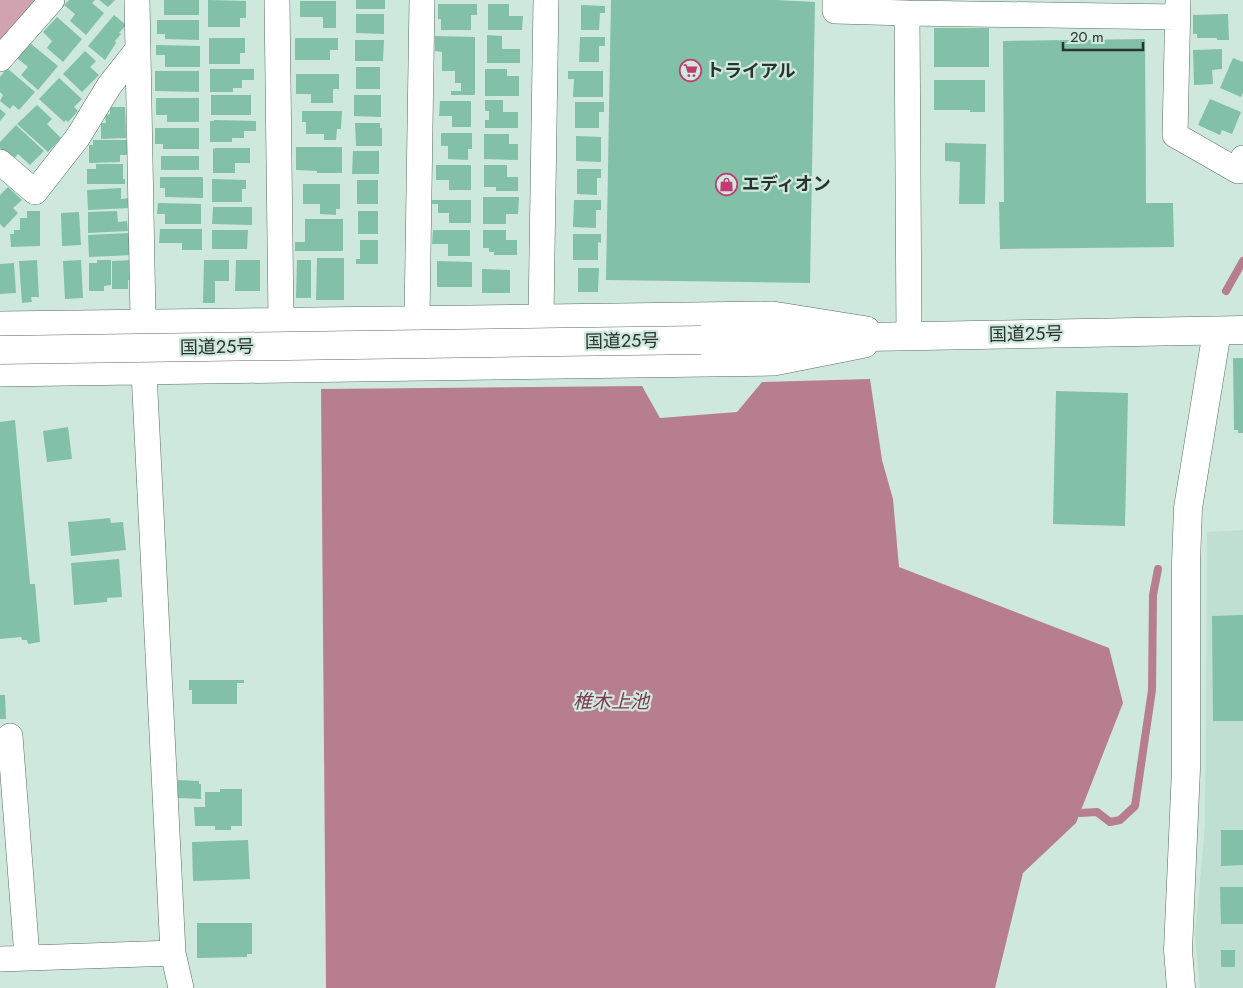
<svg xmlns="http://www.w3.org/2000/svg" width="1243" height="988" font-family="Jost,'Noto Sans JP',sans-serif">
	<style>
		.built { fill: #bedfd1 }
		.green { fill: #d1a3b0 }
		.water { fill: #b77e8f }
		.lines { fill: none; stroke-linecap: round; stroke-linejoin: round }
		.stream { stroke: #b77e8f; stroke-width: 8 }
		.building { fill: #82c0a7 }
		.minor-casing { stroke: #576d64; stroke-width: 26 }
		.tertiary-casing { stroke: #576d64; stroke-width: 29 }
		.trunk-casing { stroke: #576d64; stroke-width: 29 }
		.minor { stroke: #fff; stroke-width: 25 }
		.tertiary { stroke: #fff; stroke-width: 28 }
		.trunk { stroke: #fff; stroke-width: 28 }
		.trunk-bridge-casing { stroke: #576d64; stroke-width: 29; stroke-linecap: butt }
		.trunk-bridge { stroke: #fff; stroke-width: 28 }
		.labels { text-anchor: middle; stroke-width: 4.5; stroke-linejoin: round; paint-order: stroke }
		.poi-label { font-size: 18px; font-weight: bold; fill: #29332f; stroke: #cfe8dd; text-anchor: start }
		.street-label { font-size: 18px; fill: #29332f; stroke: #cfe8dd }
		.water-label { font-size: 19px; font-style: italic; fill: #803752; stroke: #cfe8dd }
	</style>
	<rect width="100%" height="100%" fill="#cfe8dd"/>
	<path class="built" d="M1243 530V988H1200L1195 937 1205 825 1207 532Z"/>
	<path class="green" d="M0 0H41L0 47Z"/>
	<path class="water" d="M870 379 882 460 893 499 899 567 1109 648 1123 703 1076 823 1023 873 995 988H326L321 389 642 386 660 418 737 412 762 382Z"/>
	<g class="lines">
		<path class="stream" d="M1226 291 1243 261
			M1080 813 1097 812 1110 822 1120 820 1135 806 1152 690 1153 595 1158 569"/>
	</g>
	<path class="building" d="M69 0H95L92 3 104 13 86 35 70 21 75 14 64 5Z
		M99 0H115L108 7Z
		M164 0H199V15H164Z
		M208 0 246 1V18H240V27H208Z
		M356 0H385V9H356Z
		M611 0H776L815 2 810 283 606 280Z
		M300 1H336V28H323V17H300Z
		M438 4H477V15H471V30H441V19H438Z
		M488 4H509V16H523L522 30H488Z
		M581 5 605 6V13H600L599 30H581Z
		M356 14H384V34L356 33Z
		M1228 14 1229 40H1217V38H1197V34H1193V15Z
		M114 15 126 25 119 33 121 34 115 41 116 43 105 60 88 46Z
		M57 17 82 39 63 62 47 48 52 41 43 32Z
		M157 20H199V40L165 39V34H157Z
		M934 28H989V67H934Z
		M487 35 502 36V49H520V63H487Z
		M435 36 475 37V95H451V91H461V83H455V71H442V52L435 51Z
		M580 37H605V46H599V62H579Z
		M209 38H245V53H240V64H209Z
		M295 38H338V50H330V60H295Z
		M1145 39 1146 203H1173L1174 247 1000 249 999 202H1004L1003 41Z
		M355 40H384L383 61H355Z
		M30 43 58 66 38 90 21 75 28 67 17 58Z
		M156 45 200 46V67H165V55H156Z
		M1222 49V69L1212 70 1213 84 1194 85 1193 50Z
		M85 51 96 61 90 67 99 75 82 92 63 74Z
		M1233 58 1243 62V93L1241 97 1220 88Z
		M356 67H380V89H356Z
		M7 68 35 92 19 110 13 105 10 109 0 101 3 95 0 92V77Z
		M210 69H254V80H242V88H233V92H210Z
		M485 69H507V76H519V96H485Z
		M155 71H199V92L155 91Z
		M568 71H603V97H573L574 79H568Z
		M296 74H339V89H333V103H311V94H296Z
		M59 78 82 99 74 107 78 111 68 122 66 120 64 122 39 99Z
		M934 80H985V112H970V110H934Z
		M211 95H251V115H211Z
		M354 95H381V117L354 116Z
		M156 98H199V122H167V115H156Z
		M1210 99 1241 112 1232 134 1222 130 1220 135 1198 125Z
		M485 100H503V112H518V128H485V120H489V111H485Z
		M440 101H471V127H452V116H439Z
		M575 102H604V112H599V128H575Z
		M37 105 52 119 47 124 61 138 48 152 17 124Z
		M110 107H125L126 138 101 139V123H106L105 115 110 114Z
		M0 109 6 114 0 121Z
		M302 111H342L341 129H337L336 140H324V134H306V122H302Z
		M214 120 256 121V131H244V138H232V142H210V121H214Z
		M355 123H380V128H382V146H356Z
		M16 125 44 151 30 165 18 154 13 160 0 148V142Z
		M155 128H199V149H163V144H155Z
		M441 133H472V149H468V160L448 159V146H441Z
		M484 134H509V144H518V160L484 159Z
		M576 136 601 137V162L576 161Z
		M93 140H128V155H120V162L89 163V145H93Z
		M945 143 986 144 985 204H959L960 162 945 161Z
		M296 147H342V173H317V171L296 170Z
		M216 148H250V163H235V173H213V149Z
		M353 151H379V174H352Z
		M161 156H199V170H161Z
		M96 164H123V179H125V184H87V169H96Z
		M436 165H471V190H449V180H436Z
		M484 165H507V177H518V191H496V187H484Z
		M577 169H601V178H597V195L577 194Z
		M160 177H203V198L165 197V188H160Z
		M212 179 246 180V189H242V202H212Z
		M357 180H378V204H357Z
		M303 184H340V209H336V215L320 214V204H303Z
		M8 187 22 200 13 208 18 213 4 228 0 224V195Z
		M121 188V199L130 198 131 208 88 210 87 190Z
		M483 197H519L518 214H506V224H483Z
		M432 200H471V223H449V213H438V204H432Z
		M574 200H601V210H596V228L573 227Z
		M158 203 201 204V224H165V214H157Z
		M213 207H252V225L212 224Z
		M27 211H40V246L11 247 10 234H14V230H20V218H27Z
		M117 211 118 222 127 221 128 231 88 233V212Z
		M358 211H378V234H358Z
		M79 212 81 245 62 246 61 213Z
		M305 219H343V251H295V242H305Z
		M160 229H202V250H182V243H159Z
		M212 230H248L247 249H212Z
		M433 230H470V256H448V244H432Z
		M483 230H506V240H517V255H494V252H489V248H483Z
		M128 233V237L131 236 132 255 89 257 88 235Z
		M573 234H601V243L598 242V260H573Z
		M360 240H378V264H356V259H360Z
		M317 258H344V300H316Z
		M37 260 39 297H31L32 302 22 303 19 261Z
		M81 260 83 298 65 299 63 261Z
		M97 260H111V285L104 286V291H89V263H97Z
		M134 260V280H128V289H112V261Z
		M204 260H229V281H215V303H203Z
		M236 260H260V291H235Z
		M297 260H311V298H296Z
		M437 261 472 262V287H437Z
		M14 263 16 293 0 294V264Z
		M578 268H599L598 292H578Z
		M482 269 510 270V293H482Z
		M1233 358H1243V433H1238V430H1234Z
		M1056 391 1128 393 1125 526 1053 524Z
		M15 420 30 584H35L40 642 28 644 27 640H22L21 637 0 639V422Z
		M68 427 72 459 47 462 43 431Z
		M110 518 111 523 123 522 126 550 71 556 68 522Z
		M119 559 122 597 107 598V602L74 605 71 563Z
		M1243 615V721H1213L1212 616Z
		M189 680H244V683H237V704H192V690H189Z
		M0 695H5L6 719H0Z
		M178 780 199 781V784H201V799L178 798Z
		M220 789H242V826H231V830H215V826H195L194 807H205V792H220Z
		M1221 830H1243V865L1221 866Z
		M248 840 250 879 193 881 192 842Z
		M1220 887H1243V924H1221Z
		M197 923H252V954H247V957L197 958Z
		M1221 950H1235V967H1221Z"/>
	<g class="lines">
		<defs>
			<path id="minor" d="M137 0 144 372 173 953 181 988
				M277 0 281 320
				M835 0V11L907 13 909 336
				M1178 0 1175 135 1238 171 1243 158
				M907 13 1177 17
				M0 59 52 0
				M0 162 35 192 78 137 109 86 138 49
				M541 317 546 0
				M417 318 422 0
				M0 324 773 314 867 329
				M0 374 774 363 865 345
				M10 736 27 957
				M0 959 173 953"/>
			<path id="tertiary" d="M1181 988 1178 950 1186 769V563L1188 508 1217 331"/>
			<path id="trunk" d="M701 340 1243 330"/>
		</defs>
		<use href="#minor" class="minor-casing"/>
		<use href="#tertiary" class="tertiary-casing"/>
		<use href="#trunk" class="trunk-casing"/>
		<use href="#minor" class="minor"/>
		<use href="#tertiary" class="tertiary"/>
		<use href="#trunk" class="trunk"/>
		<defs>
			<path id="trunk-bridge" d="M0 350 701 340"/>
		</defs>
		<use href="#trunk-bridge" class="trunk-bridge-casing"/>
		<use href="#trunk-bridge" class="trunk-bridge"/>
	</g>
	<defs>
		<symbol id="supermarket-ring" viewBox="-11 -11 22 22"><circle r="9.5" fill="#cfe8dd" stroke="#c33972" stroke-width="1.5"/><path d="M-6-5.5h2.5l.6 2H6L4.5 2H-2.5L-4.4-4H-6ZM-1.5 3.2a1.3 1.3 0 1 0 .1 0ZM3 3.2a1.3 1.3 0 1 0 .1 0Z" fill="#c33972"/></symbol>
		<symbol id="shop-ring" viewBox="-11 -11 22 22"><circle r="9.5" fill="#cfe8dd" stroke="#c33972" stroke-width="1.5"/><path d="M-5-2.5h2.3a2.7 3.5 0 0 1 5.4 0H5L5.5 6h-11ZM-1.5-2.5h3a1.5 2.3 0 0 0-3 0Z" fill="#c33972"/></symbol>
	</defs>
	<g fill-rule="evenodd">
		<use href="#supermarket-ring" x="678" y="58" width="25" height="25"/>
		<use href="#shop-ring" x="714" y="172" width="25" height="25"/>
	</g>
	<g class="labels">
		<g class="poi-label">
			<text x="706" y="77">トライアル</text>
			<text x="742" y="190">エディオン</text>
		</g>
		<g class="street-label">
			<text transform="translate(1026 334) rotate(-1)" y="6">国道25号</text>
			<text transform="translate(622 341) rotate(-1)" y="6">国道25号</text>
			<text transform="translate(217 347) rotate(-1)" y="6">国道25号</text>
		</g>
		<g class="water-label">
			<text x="611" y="708">椎木上池</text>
		</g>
	</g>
	<path d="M1063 42v8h80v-8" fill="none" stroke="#29332f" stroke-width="2.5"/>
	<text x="1070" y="42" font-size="15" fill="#29332f" stroke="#cfe8dd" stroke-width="4" paint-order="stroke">20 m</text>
</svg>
